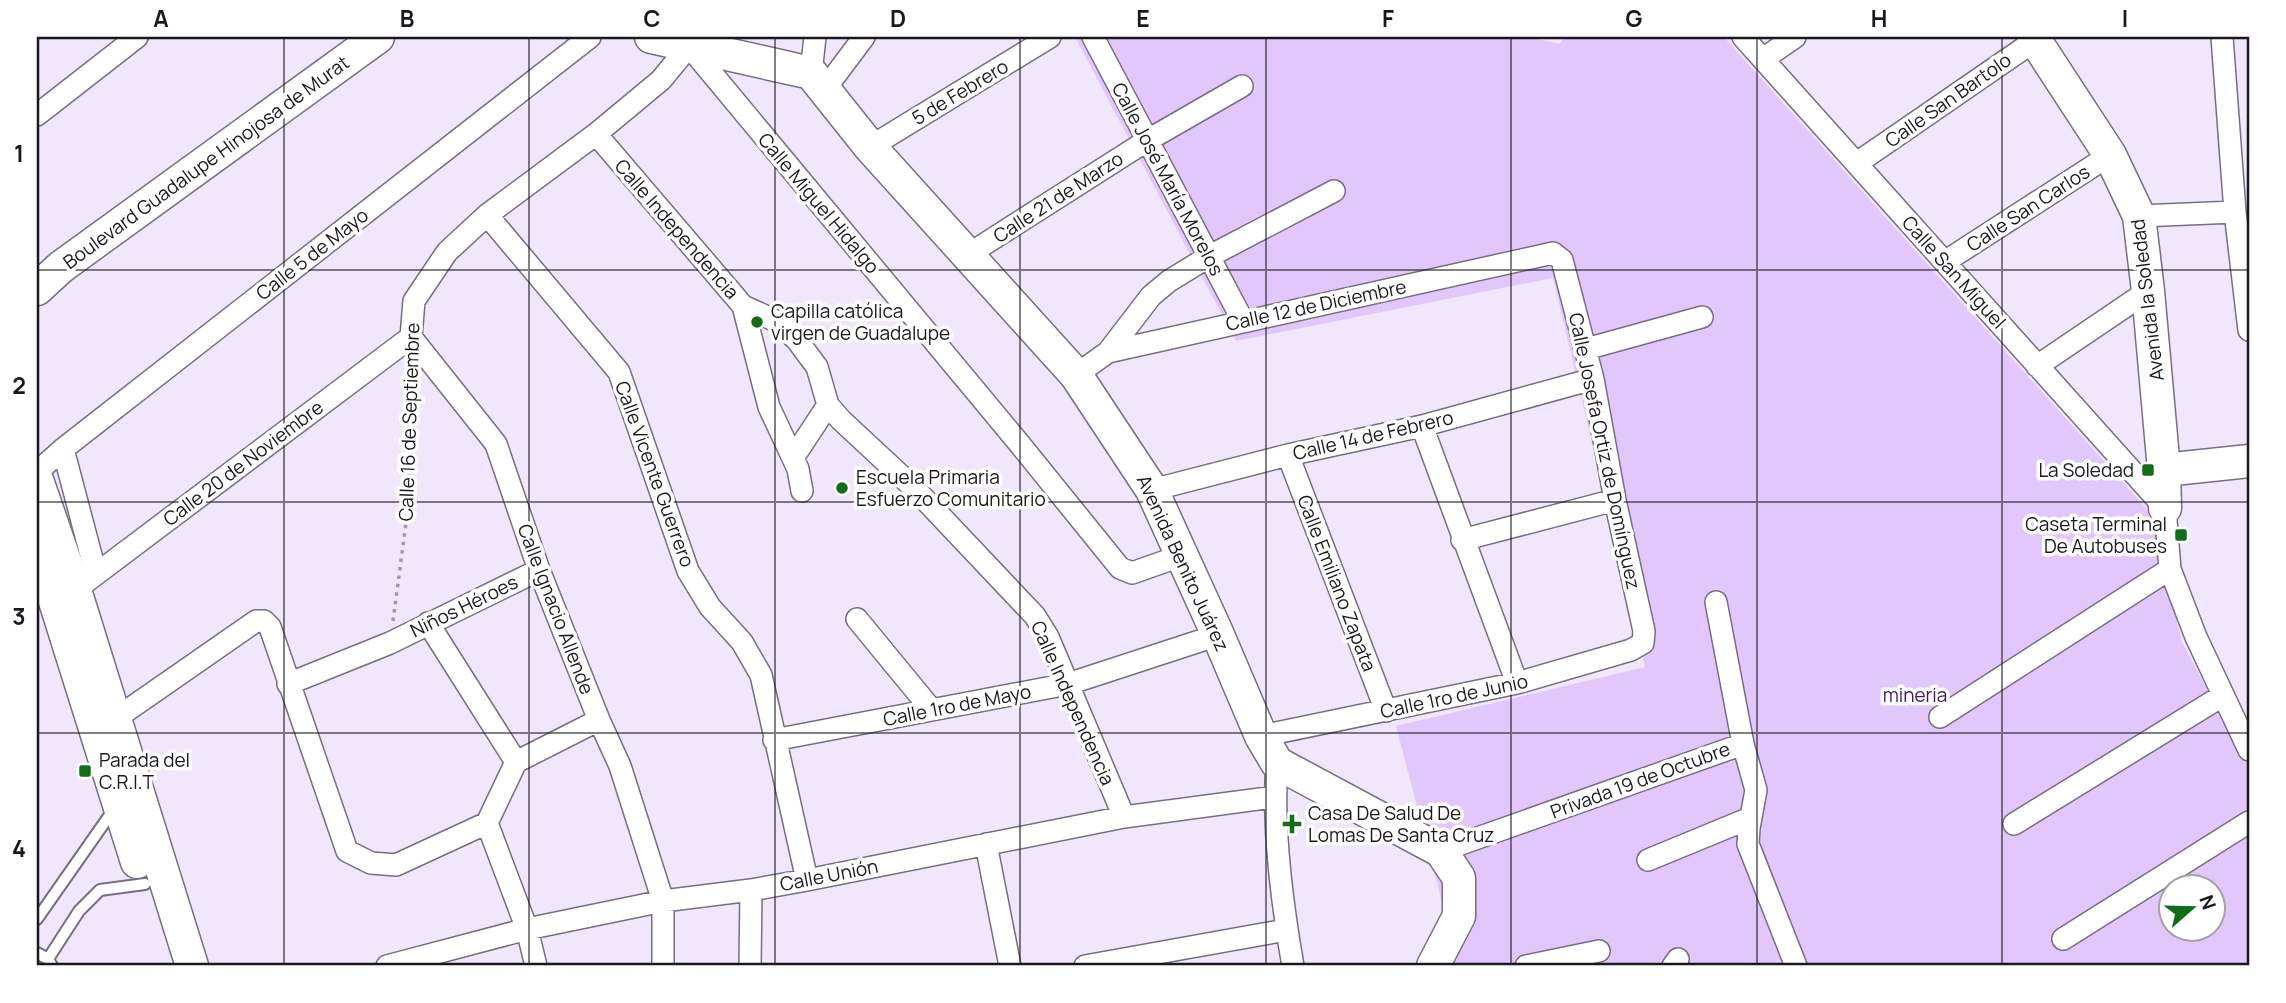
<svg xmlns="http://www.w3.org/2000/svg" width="2286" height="1003" font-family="Manrope,sans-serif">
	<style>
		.green { fill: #e1c7fc; fill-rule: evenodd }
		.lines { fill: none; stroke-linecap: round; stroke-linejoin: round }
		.lane-casing { stroke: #776e81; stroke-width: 14 }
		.street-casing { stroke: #776e81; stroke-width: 24 }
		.secondary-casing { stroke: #776e81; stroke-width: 35 }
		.path { stroke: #a099a8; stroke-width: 3.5; stroke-dasharray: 3.5 5; stroke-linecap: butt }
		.lane { stroke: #fff; stroke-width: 10 }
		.street { stroke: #fff; stroke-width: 21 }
		.secondary { stroke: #fff; stroke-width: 32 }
		.grid { fill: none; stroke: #1a171e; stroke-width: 2; stroke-opacity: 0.55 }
		.poi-dot { fill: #136c16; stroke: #fff; stroke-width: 2.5 }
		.labels { text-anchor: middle; stroke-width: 7; stroke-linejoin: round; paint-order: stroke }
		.street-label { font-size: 19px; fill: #1a171e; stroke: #fff }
		.poi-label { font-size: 19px; fill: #1a171e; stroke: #fff; text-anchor: start }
		.park-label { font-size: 19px; fill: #451765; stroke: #fff }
		.neatline { fill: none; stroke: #1a171e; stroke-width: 2.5 }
		.grid-label { font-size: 23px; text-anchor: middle; font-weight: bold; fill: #1a171e }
	</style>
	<rect width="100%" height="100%" fill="#f1e7fc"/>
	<path class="green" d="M1075 37H1529L1560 44 1564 37H1724L2163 527 2165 571 2182 642 2249 768V966H1438L1452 940 1396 726 1645 667 1553 278 1236 341ZM2170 888H2212V930H2170Z"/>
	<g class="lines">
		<defs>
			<path id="lane" d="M37 919 114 809
				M37 953 48 959 52 966
				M48 959 79 911 100 890 145 884"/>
			<path id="street" d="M1093 37 1243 321
				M1743 37 2165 508 2170 569 2196 637 2249 750
				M2222 37 2235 212 2249 330
				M1763 59 1795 37
				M811 73 815 37
				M825 89 864 37
				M37 115 137 37
				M596 134 743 306 776 321 797 340 817 367 828 405 841 420 913 487 1035 616 1048 637 1124 817
				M870 147 1050 37
				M1857 163 2040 37
				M487 215 619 372 688 571 710 607 742 642 761 675 807 880
				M2139 216 2235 212
				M969 254 1148 140 1242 86
				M1946 261 2110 155
				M743 306 769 407 798 469 802 491
				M411 337 414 301 447 252 487 215 596 134 661 80 689 46 1018 442 1120 568 1132 573 1183 555
				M411 337 496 444 539 570 599 720 620 766 663 901V966
				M1586 349 1702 317
				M1108 352 1151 296 1169 281 1208 257 1334 191
				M2037 366 2148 291
				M1076 375 1108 352 1553 253 1562 260 1593 379 1615 500 1644 631 1643 643 1631 650 1517 683 1261 736
				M1422 426 1517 683
				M63 449 96 574
				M1288 455 1386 711
				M793 458 828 405
				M37 472 63 449 590 37
				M1152 490 1288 455 1422 426 1593 379
				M1462 540 1615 500
				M75 590 411 337
				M1716 602 1743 744 1756 790 1749 828 1748 844 1796 966
				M857 619 931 709
				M428 623 516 762
				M288 684 390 643 539 570
				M1940 717 2170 569
				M115 719 256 621H264L270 627 347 851 371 863 396 865 487 823 516 762 599 720
				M774 740 1068 684 1218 635
				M1277 763C1272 826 1282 903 1293 966
				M487 823 527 929 536 966
				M2014 824 2222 696
				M986 844 1010 966
				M1441 851 1743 744
				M1648 860 1750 818
				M2063 939 2249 822
				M387 966 527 929 663 901 751 890 807 880 1124 817 1274 797
				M750 966 751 890
				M1085 966 1286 930
				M1526 966 1599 951
				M1673 966 1678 959"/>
			<path id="secondary" d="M651 37 811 73 870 147 1076 375 1152 490 1218 635 1261 736 1277 763 1441 851 1459 878V916L1433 966
				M2033 37 2110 155 2139 216 2148 291 2164 470 2165 508
				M37 289 61 267 378 37
				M2164 470 2249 461
				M37 480 75 590 192 966
				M37 544 137 862"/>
		</defs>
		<use href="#lane" class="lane-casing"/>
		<use href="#street" class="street-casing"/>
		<use href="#secondary" class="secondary-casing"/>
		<path class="path" d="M393 621 409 500 410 367"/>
		<use href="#lane" class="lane"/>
		<use href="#street" class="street"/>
		<use href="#secondary" class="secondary"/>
	</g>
	<path class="grid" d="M284 37V966M529 37V966M775 37V966M1020 37V966M1266 37V966M1511 37V966M1757 37V966M2002 37V966M37 270H2249M37 502H2249M37 733H2249"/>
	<g class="poi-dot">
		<circle cx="757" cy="322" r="7"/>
		<rect x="2141" y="463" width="14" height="14" rx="3.5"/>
		<circle cx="842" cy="488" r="7"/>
		<rect x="2174" y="528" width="14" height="14" rx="3.5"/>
		<rect x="78" y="764" width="14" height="14" rx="3.5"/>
		<path d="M1288.5 813.5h7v7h7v7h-7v7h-7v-7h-7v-7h7z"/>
	</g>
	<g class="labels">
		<g class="street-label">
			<text transform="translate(960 92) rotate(-31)" y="7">5 de Febrero</text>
			<text transform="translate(1948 100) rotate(-35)" y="7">Calle San Bartolo</text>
			<text transform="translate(206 162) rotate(-36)" y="7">Boulevard Guadalupe Hinojosa de Murat</text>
			<text transform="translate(1168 179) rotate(62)" y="7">Calle José María Morelos</text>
			<text transform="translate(1058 197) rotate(-33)" y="7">Calle 21 de Marzo</text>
			<text transform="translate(819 203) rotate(50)" y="7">Calle Miguel Hidalgo</text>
			<text transform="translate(2028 208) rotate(-33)" y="7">Calle San Carlos</text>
			<text transform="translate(677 229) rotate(49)" y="7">Calle Independencia</text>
			<text transform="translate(312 254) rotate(-38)" y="7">Calle 5 de Mayo</text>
			<text transform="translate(1954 272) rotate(48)" y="7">Calle San Miguel</text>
			<text transform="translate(2147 300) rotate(-97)" y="7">Avenida la Soledad</text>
			<text transform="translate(1316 305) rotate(-12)" y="7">Calle 12 de Diciembre</text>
			<text transform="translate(409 422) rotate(-88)" y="7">Calle 16 de Septiembre</text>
			<text transform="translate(1373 435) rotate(-13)" y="7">Calle 14 de Febrero</text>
			<text transform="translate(1605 451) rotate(78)" y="7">Calle Josefa Ortiz de Domínguez</text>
			<text transform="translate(243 463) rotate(-37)" y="7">Calle 20 de Noviembre</text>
			<text transform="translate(655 474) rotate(70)" y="7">Calle Vicente Guerrero</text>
			<text transform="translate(1183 563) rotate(65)" y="7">Avenida Benito Juárez</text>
			<text transform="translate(1337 583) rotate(69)" y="7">Calle Emiliano Zapata</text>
			<text transform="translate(464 606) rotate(-26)" y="7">Niños Héroes</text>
			<text transform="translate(556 609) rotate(69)" y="7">Calle Ignacio Allende</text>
			<text transform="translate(1454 696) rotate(-12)" y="7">Calle 1ro de Junio</text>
			<text transform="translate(1073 703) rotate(66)" y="7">Calle Independencia</text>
			<text transform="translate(957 705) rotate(-11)" y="7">Calle 1ro de Mayo</text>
			<text transform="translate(1640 780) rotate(-20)" y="7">Privada 19 de Octubre</text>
			<text transform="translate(829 875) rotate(-11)" y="7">Calle Unión</text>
		</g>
		<g class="poi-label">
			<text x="771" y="318">Capilla católica<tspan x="771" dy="22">virgen de Guadalupe</tspan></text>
			<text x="2134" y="477" text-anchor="end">La Soledad</text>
			<text x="856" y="484">Escuela Primaria<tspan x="856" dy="22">Esfuerzo Comunitario</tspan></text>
			<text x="2167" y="531" text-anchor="end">Caseta Terminal<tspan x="2167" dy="22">De Autobuses</tspan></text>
			<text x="99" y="767">Parada del<tspan x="99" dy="22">C.R.I.T</tspan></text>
			<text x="1308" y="820">Casa De Salud De<tspan x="1308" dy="22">Lomas De Santa Cruz</tspan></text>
		</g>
		<g class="park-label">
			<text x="1915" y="702">mineria</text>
		</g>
	</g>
	<rect width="2286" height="1003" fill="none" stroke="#ffffff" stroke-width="77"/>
	<g transform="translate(2192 908) rotate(70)"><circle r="33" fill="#ffffff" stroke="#a3a2a5" stroke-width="2"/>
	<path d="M0-5L12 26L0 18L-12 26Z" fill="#136c16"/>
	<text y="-10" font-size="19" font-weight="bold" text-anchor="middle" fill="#1a171e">N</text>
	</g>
	<rect x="38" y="38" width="2210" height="926" class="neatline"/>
	<g class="grid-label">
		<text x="161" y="27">A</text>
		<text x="407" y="27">B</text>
		<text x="652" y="27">C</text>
		<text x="898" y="27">D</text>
		<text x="1143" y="27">E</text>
		<text x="1388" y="27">F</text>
		<text x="1634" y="27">G</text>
		<text x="1879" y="27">H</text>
		<text x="2125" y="27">I</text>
		<text x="19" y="162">1</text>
		<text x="19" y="394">2</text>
		<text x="19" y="625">3</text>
		<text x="19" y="857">4</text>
	</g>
</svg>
